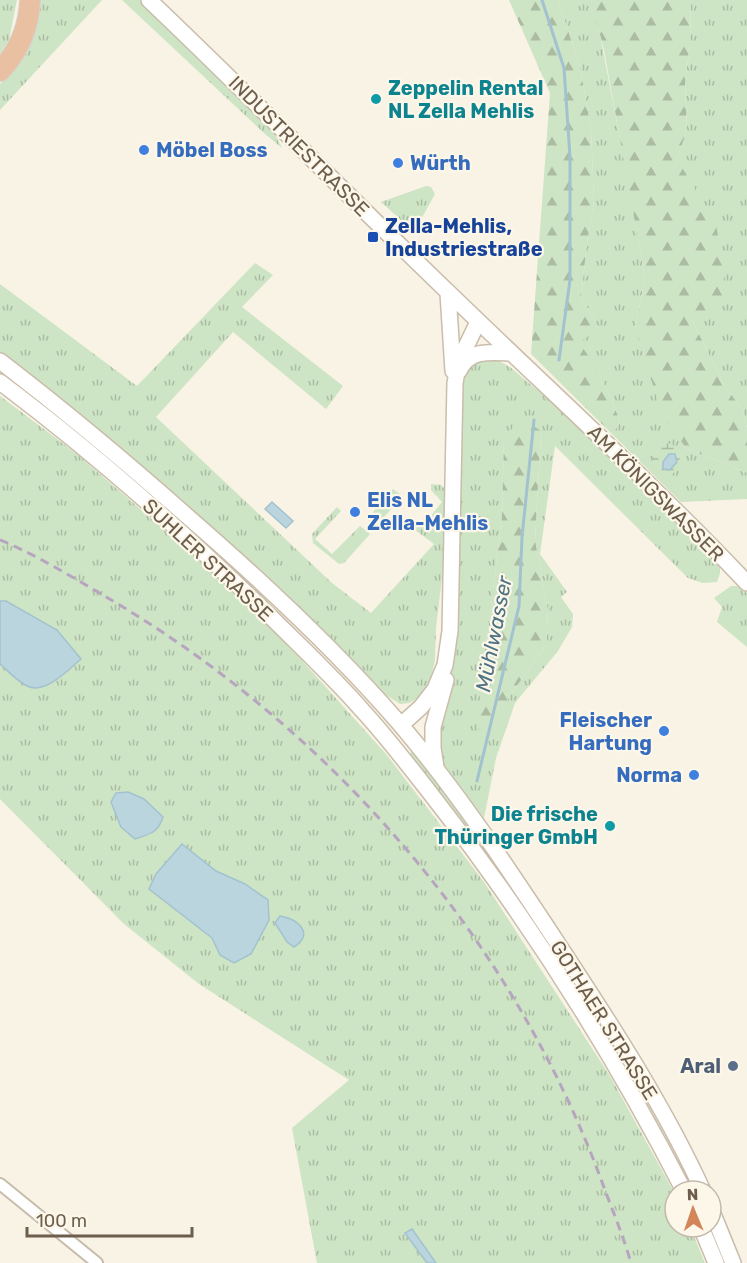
<svg xmlns="http://www.w3.org/2000/svg" width="747" height="1263" font-family="Rubik,sans-serif">
	<style>
		.grass { fill: url(#grass-tufts); fill-rule: evenodd }
		.forest { fill: url(#forest-firs) }
		.wetland { fill: url(#wetland-marsh) }
		.water { fill: #bbd5df; stroke: #a3c2cf; stroke-width: 1.5 }
		.lines { fill: none; stroke-linecap: round; stroke-linejoin: round }
		.stream { stroke: #a3c2cf; stroke-width: 3 }
		.street-casing { stroke: #c7bcac; stroke-width: 14 }
		.secondary-casing { stroke: #cabdab; stroke-width: 18 }
		.highway-casing { stroke: #d6d2cd; stroke-width: 22 }
		.street { stroke: #fff; stroke-width: 10 }
		.secondary { stroke: #fff; stroke-width: 15 }
		.highway { stroke: #eac0a3; stroke-width: 20 }
		.rail { stroke: #b7a5c0; stroke-width: 3; stroke-dasharray: 9 6; stroke-linecap: butt }
		.culture-dot { fill: #0f9aa8; stroke: #fcf7e9; stroke-width: 2 }
		.shop-dot { fill: #3f7fe0; stroke: #fcf7e9; stroke-width: 2 }
		.transit-dot { fill: #1a4fb4; stroke: #fcf7e9; stroke-width: 2 }
		.service-dot { fill: #5c6f8a; stroke: #fcf7e9; stroke-width: 2 }
		.labels { text-anchor: middle; stroke-width: 4.5; stroke-linejoin: round; paint-order: stroke }
		.culture-label { font-size: 20px; font-weight: bold; fill: #0d838f; stroke: #fcf7e9; text-anchor: start }
		.street-label { font-size: 20px; fill: #6d5d4d; stroke: #fcf7e9 }
		.shop-label { font-size: 20px; font-weight: bold; fill: #366cbe; stroke: #fcf7e9; text-anchor: start }
		.transit-label { font-size: 20px; font-weight: bold; fill: #164399; stroke: #fcf7e9; text-anchor: start }
		.service-label { font-size: 20px; font-weight: bold; fill: #4e5e75; stroke: #fcf7e9; text-anchor: end }
		.water-label { font-size: 21px; font-style: italic; fill: #4e7384; stroke: #fcf7e9 }
	</style>
	<defs>
		<pattern id="grass-tufts" width="24" height="20" patternUnits="userSpaceOnUse" patternTransform="scale(1.5)"><rect width="24" height="20" fill="#cde4c5"/><path d="M3 7l-1-3M5 7V3M7 7l1-3M15 17l-1-3M17 17v-4M19 17l1-3" fill="none" stroke="#abbca2"/></pattern>
		<pattern id="forest-firs" width="22" height="20" patternUnits="userSpaceOnUse" patternTransform="scale(1.5)"><rect width="22" height="20" fill="#cde4c5"/><path d="M5 1l3.5 6h-7zM16 11l3.5 6h-7z" fill="#abbca2"/></pattern>
		<pattern id="wetland-marsh" width="20" height="14" patternUnits="userSpaceOnUse" patternTransform="scale(1.5)"><rect width="20" height="14" fill="#cde4c5"/><path d="M1 5h8M5 5V1M11 12h8M15 12V8" fill="none" stroke="#abbca2"/></pattern>
	</defs>
	<rect width="100%" height="100%" fill="#f8f3e4"/>
	<path class="grass" d="M0 0H17L9 40 0 54Z
		M40 0H102L0 110V84C24 64 38 31 40 0Z
		M122 0H140L261 118 275 135 282 148 265 134Z
		M558 0H591L596 14 627 175 645 278 635 328 686 448 747 473V499L681 502 612 434 620 422C610 394 597 366 578 343L598 329 595 321 581 297 587 243 594 202 591 129 580 67Z
		M691 0H747V428L743 411 723 383 689 314 677 159 687 130 685 82 690 45Z
		M426 186 431 187 435 194 414 232 381 202Z
		M255 263 273 275 242 307 343 386 326 409 233 332 156 417 332 583 371 613 434 544 410 526 414 523 422 527 442 502 431 490V484L441 485 445 489 444 561 436 628 435 660 430 682 420 697 409 703 400 704 378 690 0 354V284L137 386Z
		M480 359H495L510 367 588 433 720 563V573L717 582 703 583 688 578 555 446 540 554 567 592 561 597 573 614 572 627 558 651 515 703 496 758 484 818 443 763 436 749 462 397C464 380 464 367 480 359ZM541 432 535 540 548 611 546 645 509 697 481 674 489 624 502 516 504 436Z
		M0 396 77 454 215 574 297 655 386 754 484 882 610 1076 675 1194V1227H690L705 1263H317L292 1128 349 1080 199 984 124 924 0 799V664L27 686 80 659 57 630 6 601H0ZM111 802 151 834 135 839 121 827ZM182 844 216 871 245 884 220 955 212 938 150 889Z
		M393 489 400 494 401 498 375 527 367 519Z
		M337 507 341 511 315 539 332 554 360 526 370 534 344 563 339 564 313 543 312 534Z
		M731 586H739L747 593V647L717 622 722 607 714 598Z
		M413 751C456 806 495 863 533 921 592 1009 647 1097 694 1191H691L409 754Z"/>
	<path class="forest" d="M509 0H558L580 67 591 129 594 202 587 243 581 297 595 321 598 329 579 343C597 366 610 394 620 422L612 434 531 354 550 93Z
		M591 0H691L690 45 685 82 687 130 677 159 716 224 724 274 723 296 713 309 689 314 723 383 743 411 747 428V473L686 448 662 414 635 328 645 278 604 50Z
		M523 419 541 431 535 540 548 611 546 645 509 697 494 739 478 737 481 674 489 624 502 516 504 436Z"/>
	<path class="wetland" d="M665 443 672 444 680 455 679 468 670 476 660 473 652 459 658 446Z"/>
	<path class="water" d="M669 454H675L677 462 670 470 663 469V462Z
		M272 502 293 521 286 528 265 509Z
		M0 601H6L57 630 81 659C68 670 45 695 27 686 17 681 8 671 0 664Z
		M128 792 144 799 163 817C158 833 150 834 135 839L121 827 111 802 116 793Z
		M182 844 216 871 245 884 268 900 269 920 251 954 234 963 220 955 212 938 149 889 156 874Z
		M280 916C298 919 315 934 294 947L287 942 275 923Z
		M412 1229 436 1263H427L405 1233Z"/>
	<g class="lines">
		<path class="stream" d="M542 0 564 68 570 157V280L559 360
			M477 781 519 606 522 537 534 420"/>
		<defs>
			<path id="street" d="M0 1184 97 1263"/>
			<path id="secondary" d="M149 0C250 96 347 195 448 292 548 389 651 482 747 583
				M448 293 453 371
				M0 361C65 411 126 462 187 516 262 581 335 649 400 724 461 796 512 874 564 953 614 1029 665 1108 703 1191
				M459 371C469 349 490 352 511 353
				M0 382C96 454 186 534 272 618 302 648 334 678 362 710 385 735 406 762 427 789 526 915 611 1049 684 1191
				M401 725 421 707 435 689 445 665 450 631 455 383 459 361 478 322
				M436 767 433 748V727L446 680
				M711 1209 733 1263
				M701 1227 716 1263"/>
			<path id="highway" d="M0 71C19 51 29 27 30 0"/>
		</defs>
		<use href="#street" class="street-casing"/>
		<use href="#secondary" class="secondary-casing"/>
		<use href="#highway" class="highway-casing"/>
		<use href="#street" class="street"/>
		<use href="#secondary" class="secondary"/>
		<use href="#highway" class="highway"/>
		<path class="rail" d="M0 540C39 556 77 580 113 601 338 735 518 946 606 1193 615 1216 624 1239 631 1263"/>
	</g>
	<g class="culture-dot">
		<circle cx="376" cy="99" r="6"/>
		<circle cx="610" cy="826" r="6"/>
	</g>
	<g class="shop-dot">
		<circle cx="144" cy="150" r="6"/>
		<circle cx="398" cy="163" r="6"/>
		<circle cx="355" cy="512" r="6"/>
		<circle cx="664" cy="731" r="6"/>
		<circle cx="694" cy="775" r="6"/>
	</g>
	<rect class="transit-dot" x="367" y="231" width="12" height="12" rx="3"/>
	<circle class="service-dot" cx="733" cy="1066" r="6"/>
	<g class="labels">
		<g class="culture-label">
			<text x="388" y="95">Zeppelin Rental<tspan x="388" dy="23">NL Zella Mehlis</tspan></text>
			<text x="598" y="821" text-anchor="end">Die frische<tspan x="598" dy="23">Thüringer GmbH</tspan></text>
		</g>
		<g class="street-label">
			<text transform="translate(299 146) rotate(45)" y="7">INDUSTRIESTRASSE</text>
			<text transform="translate(656 493) rotate(45)" y="7">AM KÖNIGSWASSER</text>
			<text transform="translate(208 560) rotate(43)" y="7">SUHLER STRASSE</text>
			<text transform="translate(604 1020) rotate(58)" y="7">GOTHAER STRASSE</text>
		</g>
		<g class="shop-label">
			<text x="156" y="157">Möbel Boss</text>
			<text x="410" y="170">Würth</text>
			<text x="367" y="507">Elis NL<tspan x="367" dy="23">Zella-Mehlis</tspan></text>
			<text x="652" y="727" text-anchor="end">Fleischer<tspan x="652" dy="23">Hartung</tspan></text>
			<text x="682" y="782" text-anchor="end">Norma</text>
		</g>
		<g class="transit-label">
			<text x="385" y="233">Zella-Mehlis,<tspan x="385" dy="23">Industriestraße</tspan></text>
		</g>
		<g class="service-label">
			<text x="721" y="1073">Aral</text>
		</g>
		<g class="water-label">
			<text transform="translate(494 634) rotate(-79)" y="7">Mühlwasser</text>
		</g>
	</g>
	<g transform="translate(693 1209) rotate(358)"><circle r="28" fill="#fcf7e9" stroke="#c3b9ab" stroke-width="1.5"/>
	<path d="M0-4.5L10 22L0 15L-10 22Z" fill="#d28559"/>
	<text y="-9" font-size="16" font-weight="bold" text-anchor="middle" fill="#6d5d4d">N</text>
	</g>
	<path d="M27 1227v9h165v-9" fill="none" stroke="#6d5d4d" stroke-width="3"/>
	<text x="36" y="1227" font-size="18" fill="#6d5d4d" stroke="#fcf7e9" stroke-width="4.5" paint-order="stroke">100 m</text>
</svg>
